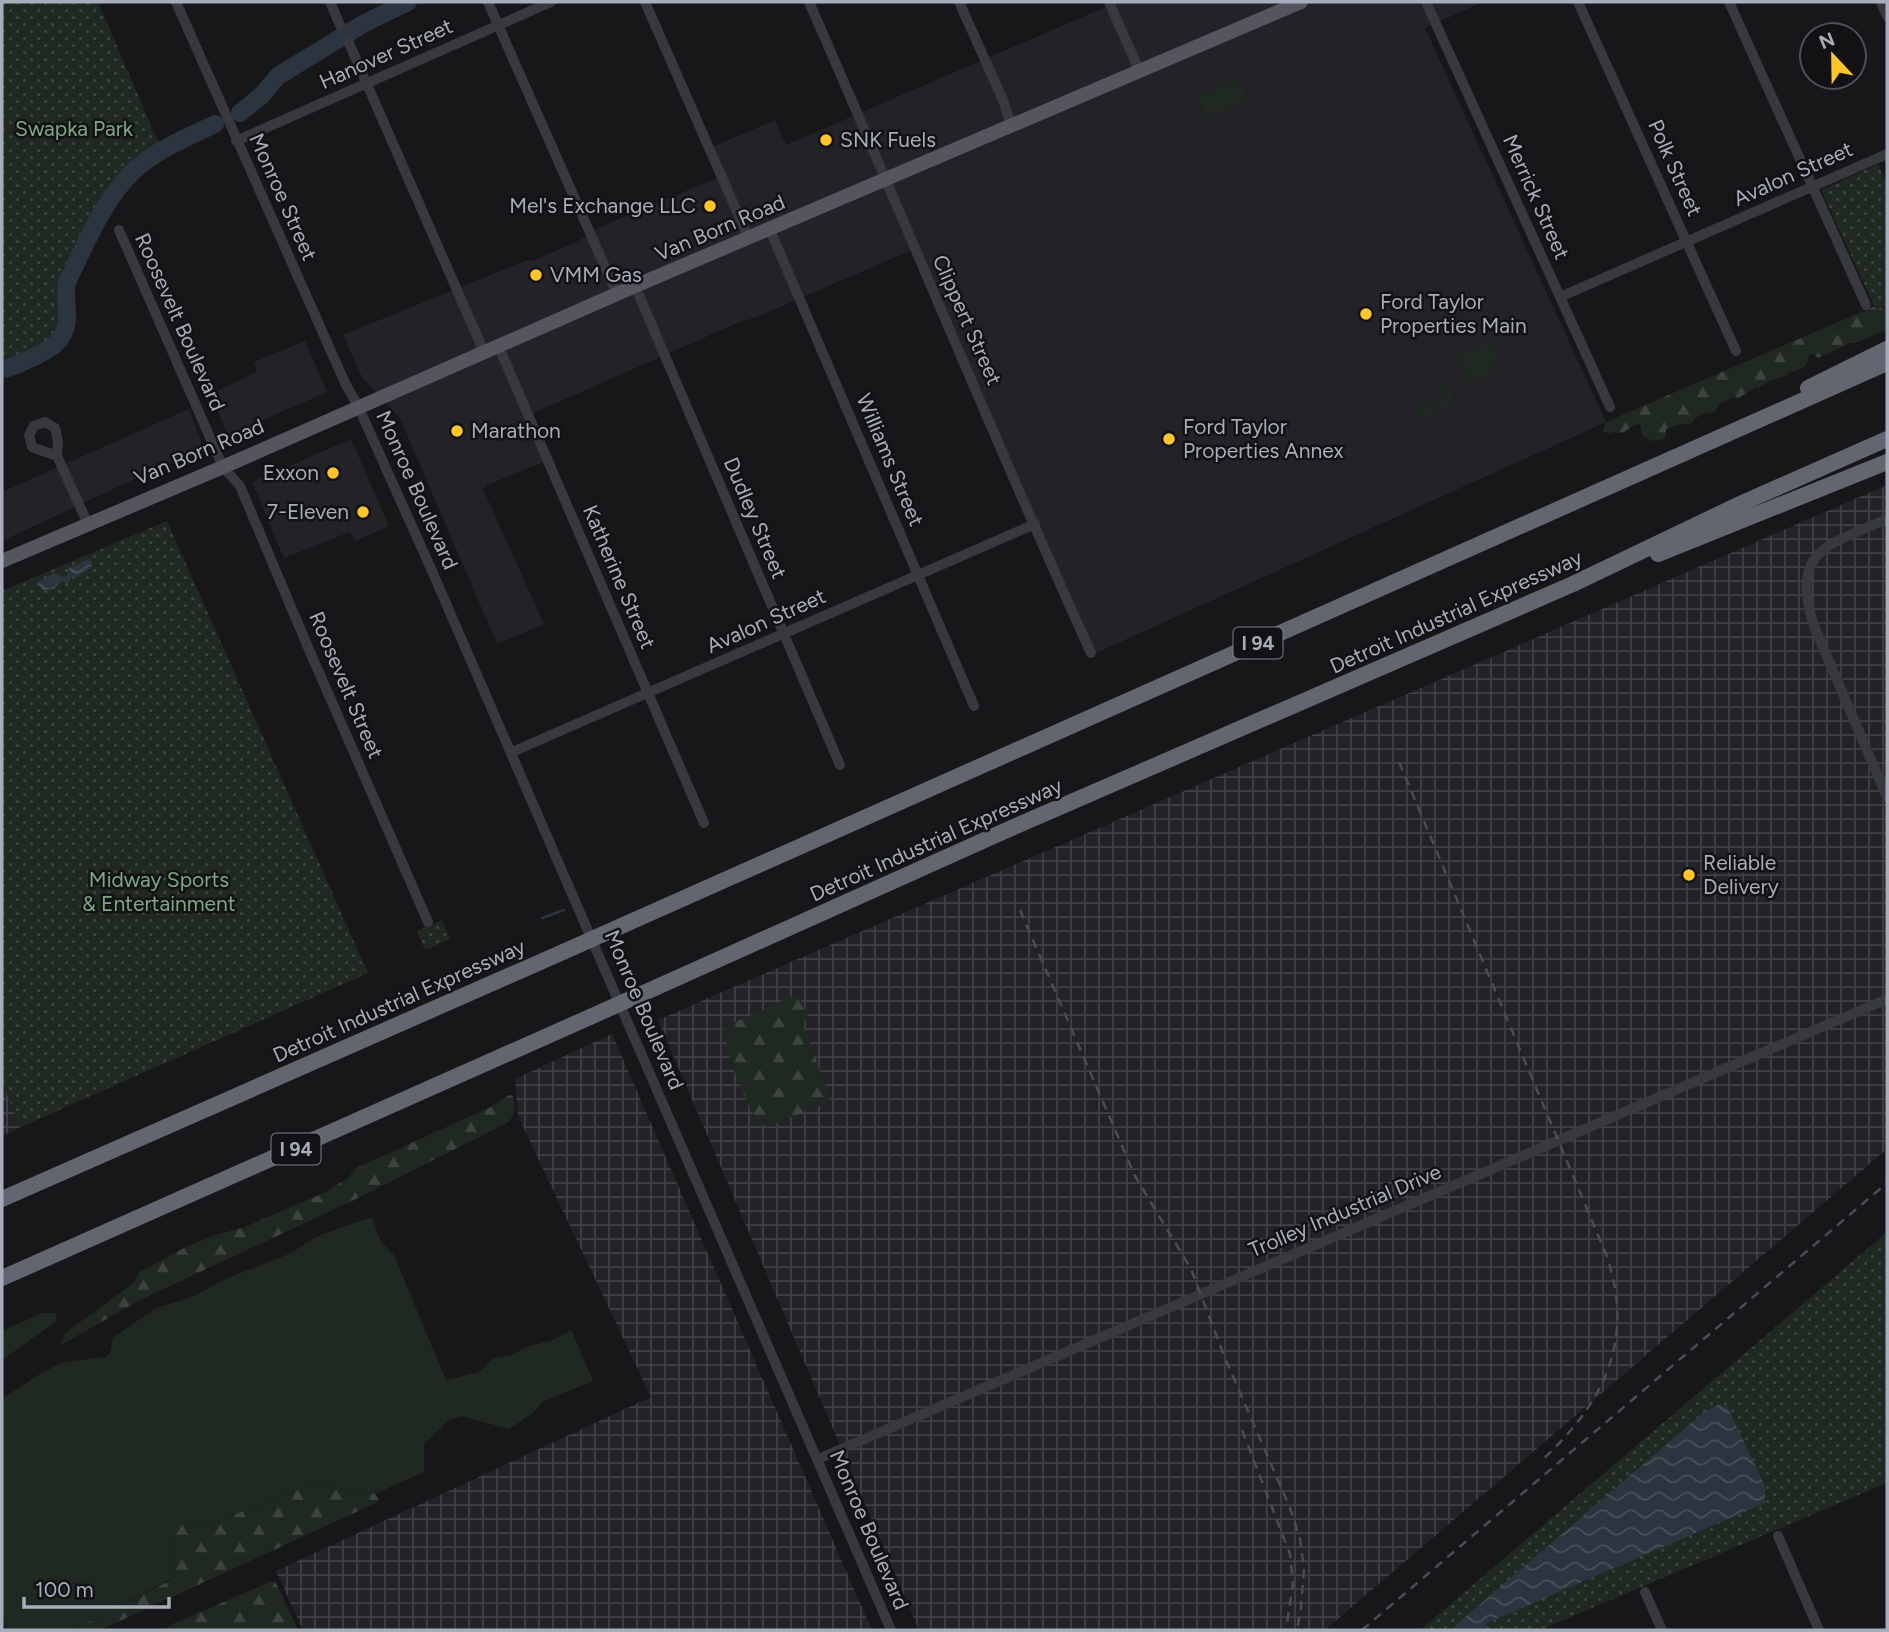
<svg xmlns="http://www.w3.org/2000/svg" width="1889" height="1632" font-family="Figtree,sans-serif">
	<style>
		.built { fill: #232327 }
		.industrial { fill: url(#industrial-grid) }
		.green { fill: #1f2821 }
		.forest { fill: url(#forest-firs) }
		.park { fill: url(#park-dots) }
		.water { fill: url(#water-waves) }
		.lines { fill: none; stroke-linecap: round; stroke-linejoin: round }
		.stream { stroke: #2c353f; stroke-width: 2.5 }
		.river { stroke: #2c353f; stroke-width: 18 }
		.minor { stroke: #38393f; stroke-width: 10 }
		.major { stroke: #54555e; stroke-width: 14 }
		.highway { stroke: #636671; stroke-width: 16 }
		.rail { stroke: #4b4c54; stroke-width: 2.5; stroke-dasharray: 9 7; stroke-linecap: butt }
		.highway-bridge { stroke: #636671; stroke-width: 16 }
		.poi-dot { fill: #ffc52a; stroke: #121215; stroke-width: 2.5 }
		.labels { text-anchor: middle; stroke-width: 5; stroke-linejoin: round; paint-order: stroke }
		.shield { fill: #121215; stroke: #7b7e89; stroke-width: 2 }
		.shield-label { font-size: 19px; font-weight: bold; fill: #a8adbb }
		.street-label { font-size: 21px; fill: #a8adbb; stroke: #121215 }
		.park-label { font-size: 21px; fill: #7ea783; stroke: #121215 }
		.poi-label { font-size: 21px; fill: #a8adbb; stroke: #121215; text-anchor: start }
	</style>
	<defs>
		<pattern id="industrial-grid" width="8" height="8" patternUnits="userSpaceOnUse" patternTransform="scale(1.75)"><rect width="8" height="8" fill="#232327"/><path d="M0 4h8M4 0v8" fill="none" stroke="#404044"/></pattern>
		<pattern id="forest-firs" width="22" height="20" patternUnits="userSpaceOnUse" patternTransform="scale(1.75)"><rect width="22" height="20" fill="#1f2821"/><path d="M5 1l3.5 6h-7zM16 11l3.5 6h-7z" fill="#3d443f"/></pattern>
		<pattern id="park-dots" width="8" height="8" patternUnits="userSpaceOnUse" patternTransform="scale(1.75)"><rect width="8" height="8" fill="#1f2821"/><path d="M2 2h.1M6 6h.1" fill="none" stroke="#3d443f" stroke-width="1.8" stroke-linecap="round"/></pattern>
		<pattern id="water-waves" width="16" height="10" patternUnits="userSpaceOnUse" patternTransform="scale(1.75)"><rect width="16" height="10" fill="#2c353f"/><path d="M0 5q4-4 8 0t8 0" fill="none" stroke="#485059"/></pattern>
	</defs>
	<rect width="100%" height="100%" fill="#17171a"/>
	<path class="built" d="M1117 2H1483L1425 28 1606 422 1087 657 914 249 757 317 735 324 529 415 549 460 487 485 483 489 544 624 497 644 400 418 362 377 343 335 527 260 533 261 578 241 600 227 722 176 710 148 775 120 786 145Z
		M305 341 327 392 228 435 210 394 257 372 254 362Z
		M189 409 203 447 2 541V492Z
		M351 439 389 526 355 541 350 532 284 558 252 482Z"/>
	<path class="industrial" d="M1887 485V1149L1325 1630H919L658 1020Z
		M612 1034 872 1630H303L276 1571 651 1397 518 1116 515 1079Z
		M2 1083 21 1127 2 1136Z"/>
	<path class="green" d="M1239 79 1248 101 1207 119 1198 96Z
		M1490 341 1500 361 1494 365 1495 371 1470 383 1460 361 1456 363 1454 357Z
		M1446 383 1456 403 1420 420 1416 411 1443 399 1438 387Z
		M372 1217 381 1242 394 1255 446 1380 479 1372 494 1358 512 1355 528 1346 551 1341 569 1331H572L593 1381 542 1402 534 1412 509 1429 461 1416 448 1421 424 1444V1472L375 1494 314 1484 205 1526 182 1525 172 1540 171 1579 80 1626 63 1630H6L2 1615V1399L43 1372 64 1362 106 1357 110 1353 113 1338 154 1309 194 1296 225 1279 289 1254 320 1235Z
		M42 1313H55L57 1321 2 1360V1331Z"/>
	<path class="forest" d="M1887 301V332L1884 331 1855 343H1850L1818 358 1813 354 1809 355 1806 366 1793 372 1790 371 1786 376 1769 381 1759 388 1756 387 1737 399 1734 397 1722 402 1714 412 1702 414 1694 419 1691 425 1681 424 1666 429 1665 438C1655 443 1651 441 1642 435L1640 424 1632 426 1623 433 1611 432 1609 434 1603 431 1606 422Z
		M799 995 808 1016 803 1024 830 1098 829 1102 768 1127C764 1125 762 1125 759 1122 746 1106 726 1051 722 1031L725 1027 792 996Z
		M509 1095 513 1096C516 1106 515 1113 509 1122L358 1198 138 1301 61 1345 65 1333 135 1282 139 1272 190 1245 216 1235 245 1227 326 1192 349 1177 356 1168 491 1107Z
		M314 1484 375 1494 380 1501 100 1630H63L80 1626 171 1580 172 1540 182 1525 205 1526Z
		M272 1581 276 1583 298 1630H165L168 1626Z"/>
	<path class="park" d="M2 2H98L162 151C112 177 91 234 67 282 64 295 68 307 67 320 65 342 50 349 32 358 22 362 13 368 2 369Z
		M1878 164 1887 184V305L1876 310 1821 190Z
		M167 521 368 973 21 1127 2 1083V591Z
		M442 920 450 939 425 950 417 931Z
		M1887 1232V1483L1540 1630H1420Z"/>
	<path class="water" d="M89 559 91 560 92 567 77 577 72 576 69 583 61 581 54 589 42 590 39 586 38 582 54 573 63 577 67 576 69 568Z
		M1719 1404 1727 1406 1765 1486V1503L1487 1623 1484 1630H1450L1704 1412Z"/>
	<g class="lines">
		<path class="stream" d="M542 918 564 910"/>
		<path class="river" d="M240 113 262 95 278 76 363 24 408 2
			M2 369C13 368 22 362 32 358 50 349 65 342 67 320 68 307 64 295 67 282 88 240 107 188 147 160 167 145 193 135 215 124"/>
		<path class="minor" d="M176 2 346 385 358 406 432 571 891 1630
			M330 2 340 25
			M488 2 617 294
			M645 2 749 239
			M809 2C904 218 993 438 1091 653
			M959 2 1003 100 1011 125
			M1109 2 1139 70
			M1426 2 1610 407
			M1578 2 1736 351
			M1729 2 1866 305
			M1881 2 1887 16
			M349 43 484 352
			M236 141 551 2
			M119 230 223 467 240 486 307 645 428 922
			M770 230 974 706
			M635 286 840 765
			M1560 297 1887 154
			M498 345 704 823
			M57 456 32 447 29 435 34 426 45 422 55 428 58 441 57 456 88 524
			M1887 519C1829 545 1789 549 1814 626L1887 797
			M512 752 1035 524
			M818 1459 1887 999
			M1778 1536 1819 1630
			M1645 1592 1662 1630"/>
		<path class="major" d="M2 561 223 467 635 286 1301 2"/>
		<path class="highway" d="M1808 388 1887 349
			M1658 554 1887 462
			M628 923 1887 363
			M657 987 1007 830 1573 584 1740 504 1887 439
			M2 1199 563 952
			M2 1278 590 1017"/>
		<path class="rail" d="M1399 762 1606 1254C1636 1340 1604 1403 1541 1461
			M1020 910 1135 1176 1191 1269 1225 1358 1290 1508 1300 1539 1304 1569 1301 1607 1297 1630
			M1242 1430 1290 1554 1293 1583 1286 1630
			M1362 1630 1887 1183"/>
		<path class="highway-bridge" d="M563 952 628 923
			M590 1017 657 987"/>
	</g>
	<g class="poi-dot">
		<circle cx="826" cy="140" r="7"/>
		<circle cx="710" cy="206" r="7"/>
		<circle cx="536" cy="275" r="7"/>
		<circle cx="1366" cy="314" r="7"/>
		<circle cx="457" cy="431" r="7"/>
		<circle cx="1169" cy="439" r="7"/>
		<circle cx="333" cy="473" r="7"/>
		<circle cx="363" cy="512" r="7"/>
		<circle cx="1689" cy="875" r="7"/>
	</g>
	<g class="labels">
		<g class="shield">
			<rect x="1233.5" y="627.5" width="49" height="31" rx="5"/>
			<rect x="271.5" y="1133.5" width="49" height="31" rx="5"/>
		</g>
		<g class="shield-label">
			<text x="1258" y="650">I 94</text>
			<text x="296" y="1156">I 94</text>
		</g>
		<g class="street-label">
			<text transform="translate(386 54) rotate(-24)" y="7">Hanover Street</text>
			<text transform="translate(1675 168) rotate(66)" y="7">Polk Street</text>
			<text transform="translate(1793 174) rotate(-24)" y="7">Avalon Street</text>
			<text transform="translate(283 197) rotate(66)" y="7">Monroe Street</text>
			<text transform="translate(1536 197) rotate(66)" y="7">Merrick Street</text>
			<text transform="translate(720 228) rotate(-23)" y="7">Van Born Road</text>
			<text transform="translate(967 320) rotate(66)" y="7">Clippert Street</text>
			<text transform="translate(180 322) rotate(66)" y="7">Roosevelt Boulevard</text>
			<text transform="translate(199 452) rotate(-23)" y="7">Van Born Road</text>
			<text transform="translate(890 460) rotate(67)" y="7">Williams Street</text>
			<text transform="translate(417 490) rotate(66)" y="7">Monroe Boulevard</text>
			<text transform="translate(755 518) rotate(67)" y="7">Dudley Street</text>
			<text transform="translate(619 577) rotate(67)" y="7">Katherine Street</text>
			<text transform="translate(1456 612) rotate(-24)" y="7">Detroit Industrial Expressway</text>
			<text transform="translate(766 621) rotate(-24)" y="7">Avalon Street</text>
			<text transform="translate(346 685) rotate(67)" y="7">Roosevelt Street</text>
			<text transform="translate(936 840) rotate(-24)" y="7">Detroit Industrial Expressway</text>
			<text transform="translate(399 1001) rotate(-24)" y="7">Detroit Industrial Expressway</text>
			<text transform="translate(644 1010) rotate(67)" y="7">Monroe Boulevard</text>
			<text transform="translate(1345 1211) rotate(-23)" y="7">Trolley Industrial Drive</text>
			<text transform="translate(869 1530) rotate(67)" y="7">Monroe Boulevard</text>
		</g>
		<g class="park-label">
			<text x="74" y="136">Swapka Park</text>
			<text x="159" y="887">Midway Sports<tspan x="159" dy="24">&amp; Entertainment</tspan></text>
		</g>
		<g class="poi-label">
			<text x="840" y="147">SNK Fuels</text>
			<text x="696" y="213" text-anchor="end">Mel's Exchange LLC</text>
			<text x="550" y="282">VMM Gas</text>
			<text x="1380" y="309">Ford Taylor<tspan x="1380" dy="24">Properties Main</tspan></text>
			<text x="1183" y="434">Ford Taylor<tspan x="1183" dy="24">Properties Annex</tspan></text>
			<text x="471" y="438">Marathon</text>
			<text x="319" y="480" text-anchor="end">Exxon</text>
			<text x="349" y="519" text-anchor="end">7-Eleven</text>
			<text x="1703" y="870">Reliable<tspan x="1703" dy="24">Delivery</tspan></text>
		</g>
	</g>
	<rect width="1889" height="1632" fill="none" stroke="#a8adbb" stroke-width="7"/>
	<g transform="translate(1833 56) rotate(338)"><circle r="33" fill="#121215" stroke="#4e5057" stroke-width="2"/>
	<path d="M0-5L12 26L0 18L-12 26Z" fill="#ffc52a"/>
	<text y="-10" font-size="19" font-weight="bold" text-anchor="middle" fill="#a8adbb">N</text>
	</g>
	<path d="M24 1597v10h145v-10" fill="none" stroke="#a8adbb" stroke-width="3.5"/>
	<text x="35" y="1597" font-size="21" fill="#a8adbb" stroke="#121215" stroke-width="5" paint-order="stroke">100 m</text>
</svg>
